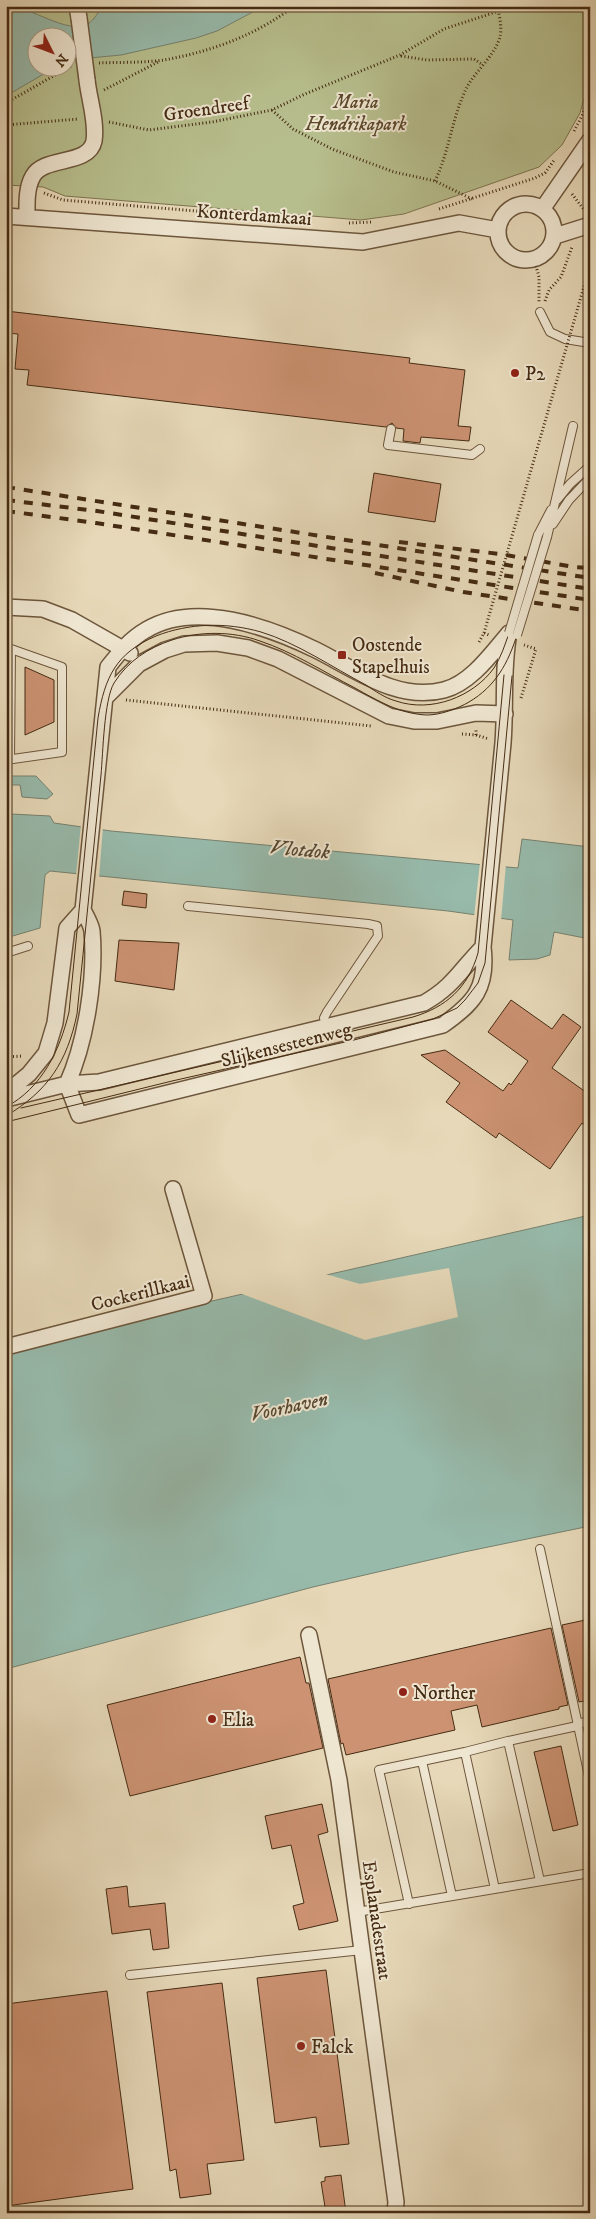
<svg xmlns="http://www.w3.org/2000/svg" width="596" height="2219" font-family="'IM FELL DW Pica',serif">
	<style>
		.green { fill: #b7be8d; stroke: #7e7450; fill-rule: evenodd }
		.water { fill: #97baab; stroke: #76816e }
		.pier { fill: #e6d8b8 }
		.building { fill: #cc9272; stroke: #452b13 }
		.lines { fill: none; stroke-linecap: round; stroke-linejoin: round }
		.lane-casing { stroke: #6d563c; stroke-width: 10 }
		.street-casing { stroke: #6d563c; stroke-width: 18 }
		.path { stroke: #452b13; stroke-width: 3; stroke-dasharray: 1 2.5; stroke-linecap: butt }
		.lane { stroke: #efe6d1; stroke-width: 8 }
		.street { stroke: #efe6d1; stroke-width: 15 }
		.tram { stroke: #452b13; stroke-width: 1 }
		.rail { stroke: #452b13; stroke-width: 4; stroke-dasharray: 9 9; stroke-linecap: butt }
		.lane-bridge-casing { stroke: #6d563c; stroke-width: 10; stroke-linecap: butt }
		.street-bridge-casing { stroke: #6d563c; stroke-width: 18; stroke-linecap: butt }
		.path-bridge { stroke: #452b13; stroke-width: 3; stroke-dasharray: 1 2.5; stroke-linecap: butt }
		.lane-bridge { stroke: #efe6d1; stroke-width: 8 }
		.street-bridge { stroke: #efe6d1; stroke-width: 15 }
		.poi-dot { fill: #8f2418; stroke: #efe6d1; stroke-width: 2 }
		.labels { text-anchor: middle; stroke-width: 4; stroke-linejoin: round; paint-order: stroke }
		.park-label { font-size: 19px; font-style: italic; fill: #5c482b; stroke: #efe6d1 }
		.street-label { font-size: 19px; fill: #452b13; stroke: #efe6d1 }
		.poi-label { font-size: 19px; fill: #452b13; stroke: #efe6d1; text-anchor: start }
		.water-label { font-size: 20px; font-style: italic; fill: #554831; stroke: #efe6d1 }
	</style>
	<rect width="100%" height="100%" fill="#e6d8b8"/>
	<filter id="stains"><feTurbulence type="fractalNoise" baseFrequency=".004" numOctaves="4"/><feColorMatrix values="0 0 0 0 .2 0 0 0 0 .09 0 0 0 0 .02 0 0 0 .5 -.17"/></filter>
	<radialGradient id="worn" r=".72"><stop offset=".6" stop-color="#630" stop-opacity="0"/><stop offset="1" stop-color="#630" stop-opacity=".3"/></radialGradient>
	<path class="green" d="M6 6H590V78L580 113 562 145 539 167 404 214 361 220 65 196 43 187 6 185ZM38 38H68V68H38Z"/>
	<path class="water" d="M6 6C32 6 66 35 88 24 94 20 99 11 103 6H264L217 31 196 38 121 55 68 60V38H38V68H54L6 96Z
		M6 776H36L53 794 47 799 22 797 20 785H9L6 788Z
		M6 810 11 814 50 816 54 823 111 831 518 868 522 839 590 847V939L554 932 550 955 537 959 509 960 513 920 448 911 50 871 45 875 40 928 6 938Z
		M590 1215V1526L464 1552 313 1587 6 1669V1351L212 1301Z"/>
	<path class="pier" d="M81 824 103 827 99 878 76 876Z
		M480 862 506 864 501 921 474 917Z
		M449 1268 458 1317 365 1340 237 1292 322 1273 360 1284Z"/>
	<path class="building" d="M6 311 410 358 409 363 465 370 458 426 471 427 469 441 421 437 420 443 403 441 404 429 396 428 392 423 386 427 27 385 29 370 15 369 18 334 6 333Z
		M374 473 441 484 435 522 368 512Z
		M25 667 54 680V722L25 735Z
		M124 891 147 894 146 908 122 905Z
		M119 940 179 943 174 990 115 981Z
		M511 1000 552 1029 563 1014 581 1027 552 1068 590 1095V1129L582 1123 550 1169 499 1133 496 1138 446 1102 460 1083 421 1055 445 1050 503 1091 509 1083 511 1085 528 1061 488 1032Z
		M590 1619V1700L579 1702 562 1625Z
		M551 1628 568 1705 559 1707V1709L482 1727 477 1705 451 1711 455 1730 346 1755 343 1743 341 1744 328 1679Z
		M300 1657 306 1683H309L323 1748 130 1796 107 1705Z
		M561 1746 578 1825 553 1831 534 1752Z
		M322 1804 328 1832 318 1835 338 1921 299 1930 293 1906 304 1903 291 1845 272 1849 265 1816Z
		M127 1886 129 1907 165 1903 169 1948 153 1950 150 1929 112 1934 106 1889Z
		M326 1970 349 2144 320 2147 316 2117 275 2123 257 1978Z
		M222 1983 244 2160 207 2164 211 2194 180 2198 176 2169 170 2171 147 1992Z
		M107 1991 133 2189 6 2206V2004Z
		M341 2175 346 2213H326L321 2182 325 2181V2177Z"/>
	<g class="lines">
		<defs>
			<path id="lane" d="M540 312 550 332 565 339 590 343
				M391 429 388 445 472 455 480 449
				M557 500 570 484 590 466
				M553 524 569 500 590 478
				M538 535 551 510
				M547 537 573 426
				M6 649H11L62 667V752L6 760
				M10 760 11 649
				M188 906 368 924 377 926 378 936 327 1012 324 1018 326 1027
				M6 953 28 946
				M540 1549 590 1781
				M577 1724 590 1721
				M540 1881 508 1741 577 1726
				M495 1889 465 1752 508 1741
				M452 1896 422 1761 465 1752
				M409 1904 379 1770 422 1761
				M357 1912 590 1873
				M130 1975 362 1950"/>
			<path id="street" d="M77 6 79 18
				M498 232a28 28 0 1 1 56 0a28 28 0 1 1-56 0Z
				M543 208 590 140
				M6 216 363 242 459 223 498 230
				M27 217C27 204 26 188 33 176 44 156 89 166 94 141 97 122 89 99 87 80
				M555 236 590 225
				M6 607 43 609 72 620 130 653
				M105 698 139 664 165 650 184 644 217 643 248 648 278 659 389 716 414 721H437L476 713 505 714
				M67 1084C86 1042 96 978 92 931 91 924 86 916 83 910L108 667C119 653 130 639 146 630 195 600 269 627 316 650 356 670 398 702 444 690 471 683 492 653 509 633
				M67 1084 79 1115 443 1025C474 1003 488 988 483 947L503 743C506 706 502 669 509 633
				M6 1093 29 1074 46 1053 55 1023 67 928 83 910
				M6 1099 67 1084 99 1082 424 1003C454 986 460 970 483 947
				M6 1347 204 1296 173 1189
				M309 1635 339 1780 396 2202 395 2213"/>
		</defs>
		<use href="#lane" class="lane-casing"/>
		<use href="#street" class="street-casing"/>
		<path class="path" d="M401 56 427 60 474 59 483 65
			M99 63C120 62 143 63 164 60 210 52 257 35 294 6
			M104 90 160 61
			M6 103 71 66
			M272 110 293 129 332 149 394 172 435 181 472 199
			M109 122 149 130 212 122 272 110 305 94 400 55 444 29 499 11 524 6
			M6 125 78 119
			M574 131 582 116 590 93
			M435 181C449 152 452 118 466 89 475 71 494 57 500 37 502 29 500 13 496 6
			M44 193 63 200 293 219
			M572 194 585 211
			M439 209 535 178 545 173 555 159
			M349 223 373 222
			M534 259 539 277V302
			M589 269 590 265
			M545 301 549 290 561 277 572 247
			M479 642 484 633 489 635
			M521 698 536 649 524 645
			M126 700 371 726
			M462 734 476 735V728
			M476 735 489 739
			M6 1057 23 1056"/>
		<use href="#lane" class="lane"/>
		<use href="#street" class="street"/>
		<path class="tram" d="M6 1107C42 1088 60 1050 69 1012L98 718C105 677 116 653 156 636 189 623 226 622 261 632 297 643 332 667 366 685 375 691 385 698 396 701 431 713 473 697 494 668 501 657 505 645 509 633
			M21 1108 413 1017C446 1007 468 988 478 953L504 675
			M6 1116C48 1091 67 1062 77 1014 85 935 93 855 101 775 103 753 104 700 114 683 128 661 148 648 172 640 200 631 232 631 260 641 293 652 324 672 355 688 378 701 400 714 427 715 440 715 457 709 469 702 496 686 508 663 517 635
			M6 1122 172 1081 354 1040 433 1019 457 1008 465 1000 478 983 485 963 512 676"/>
		<path class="rail" d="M6 487 590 578
			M6 500 97 511 590 589
			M6 511 96 523 590 600
			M399 542 500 554 574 567 590 568
			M375 573 463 592 590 611"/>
		<defs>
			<path id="lane-bridge" d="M509 633 538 535
				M517 635 547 537"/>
			<path id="street-bridge" d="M79 18 87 80"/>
		</defs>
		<use href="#lane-bridge" class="lane-bridge-casing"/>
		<use href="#street-bridge" class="street-bridge-casing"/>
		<path class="path-bridge" d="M484 633 589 269"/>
		<use href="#lane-bridge" class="lane-bridge"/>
		<use href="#street-bridge" class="street-bridge"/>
	</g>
	<g class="poi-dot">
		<circle cx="515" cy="373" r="5"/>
		<rect x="337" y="650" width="10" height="10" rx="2.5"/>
		<circle cx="403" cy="1692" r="5"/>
		<circle cx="212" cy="1719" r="5"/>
		<circle cx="301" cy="2046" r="5"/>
	</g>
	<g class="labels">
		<g class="park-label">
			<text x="356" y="108">Maria<tspan x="356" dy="22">Hendrikapark</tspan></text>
		</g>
		<g class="street-label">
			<text transform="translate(206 108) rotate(-8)" y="7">Groendreef</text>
			<text transform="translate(254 214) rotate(4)" y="7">Konterdamkaai</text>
			<text transform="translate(286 1044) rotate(-14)" y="7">Slijkensesteenweg</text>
			<text transform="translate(140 1292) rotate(-14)" y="7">Cockerillkaai</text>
			<text transform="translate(378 1920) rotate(82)" y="7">Esplanadestraat</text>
		</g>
		<g class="poi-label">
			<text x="525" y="380">P2</text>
			<text x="352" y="651">Oostende<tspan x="352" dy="22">Stapelhuis</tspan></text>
			<text x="413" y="1699">Norther</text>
			<text x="222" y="1726">Elia</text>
			<text x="311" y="2053">Falck</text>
		</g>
		<g class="water-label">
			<text transform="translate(300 849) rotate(5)" y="7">Vlotdok</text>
			<text transform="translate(289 1406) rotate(-12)" y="7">Voorhaven</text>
		</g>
	</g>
	<rect width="596" height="2219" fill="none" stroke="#e6d8b8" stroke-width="25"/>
	<rect x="8" y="8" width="581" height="2204" fill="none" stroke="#452b13" stroke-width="2.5"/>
	<rect x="12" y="12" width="571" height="2194" fill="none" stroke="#452b13"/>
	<g transform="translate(52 52) rotate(132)"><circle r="24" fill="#efe6d1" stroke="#ab9b85"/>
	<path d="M0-4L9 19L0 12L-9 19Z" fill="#8f2418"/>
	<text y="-8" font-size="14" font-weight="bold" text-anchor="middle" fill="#452b13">N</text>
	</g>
	<rect width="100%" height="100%" filter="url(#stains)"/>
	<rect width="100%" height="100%" fill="url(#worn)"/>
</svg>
